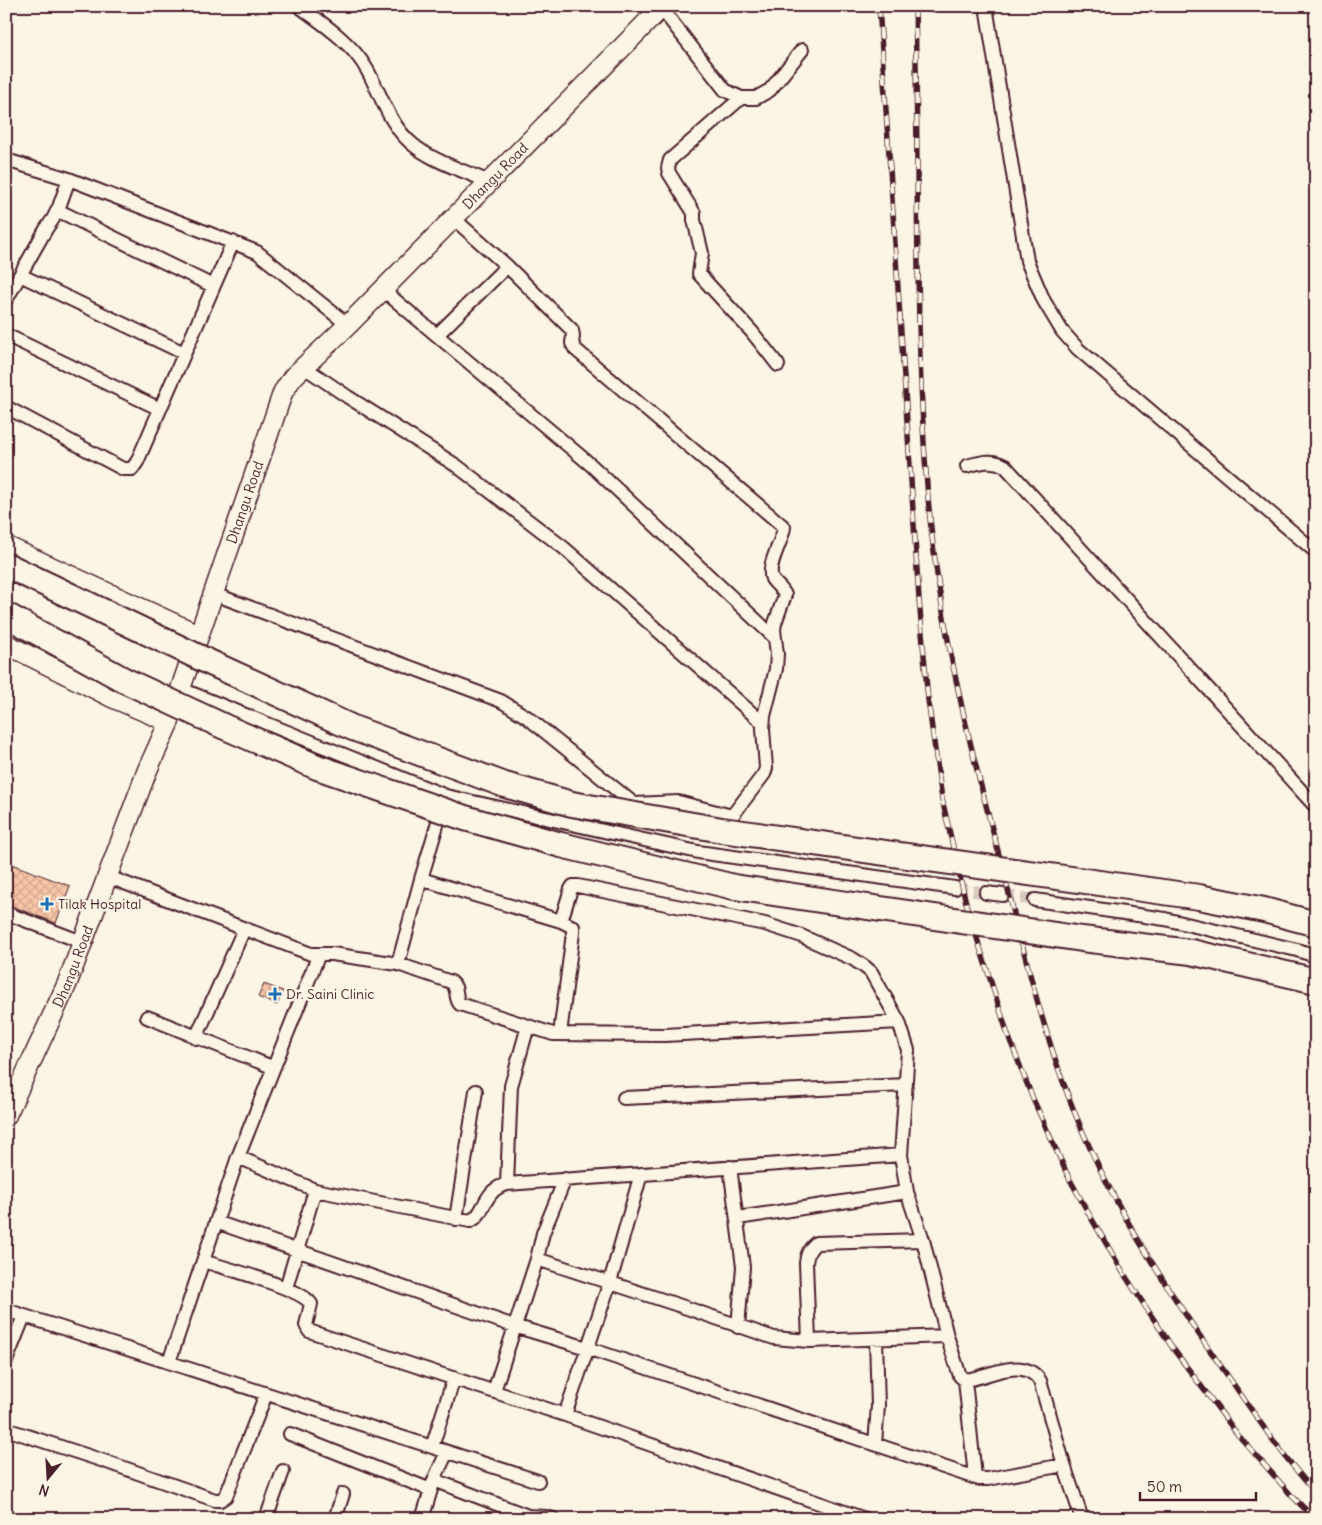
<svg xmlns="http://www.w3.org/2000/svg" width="1322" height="1525" font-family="Delius,sans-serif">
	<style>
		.building { fill: url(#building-cross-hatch); stroke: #4a1f2b }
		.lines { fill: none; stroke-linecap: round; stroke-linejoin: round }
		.street-tunnel { stroke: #d8cac0; stroke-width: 12; stroke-dasharray: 12 6; stroke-linecap: butt }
		.street-casing { stroke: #4a1f2b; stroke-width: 16 }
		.secondary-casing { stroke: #4a1f2b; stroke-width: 22 }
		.street { stroke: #fcf5e5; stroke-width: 12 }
		.secondary { stroke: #fcf5e5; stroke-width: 19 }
		.rail-casing { stroke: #4a1f2b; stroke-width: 5.5 }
		.rail { stroke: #fcf5e5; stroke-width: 4; stroke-dasharray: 11; stroke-linecap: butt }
		.highway-bridge-casing { stroke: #4a1f2b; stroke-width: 28; stroke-linecap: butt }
		.highway-bridge { stroke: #fcf5e5; stroke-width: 24 }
		.poi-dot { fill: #1f6fb2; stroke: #fcf5e5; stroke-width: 2 }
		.labels { text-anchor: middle; stroke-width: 5; stroke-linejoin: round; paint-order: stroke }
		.street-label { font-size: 14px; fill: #4a1f2b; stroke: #fcf5e5 }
		.poi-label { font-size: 14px; fill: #4a1f2b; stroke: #fcf5e5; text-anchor: start }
	</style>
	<defs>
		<pattern id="building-cross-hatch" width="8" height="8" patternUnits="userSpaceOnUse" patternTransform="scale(1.25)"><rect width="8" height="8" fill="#f7c5a7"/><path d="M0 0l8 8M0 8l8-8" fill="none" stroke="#d5a990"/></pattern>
	</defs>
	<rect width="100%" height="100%" fill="#fcf5e5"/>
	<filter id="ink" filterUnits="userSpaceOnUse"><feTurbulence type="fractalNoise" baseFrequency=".02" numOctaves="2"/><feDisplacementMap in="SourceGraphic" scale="10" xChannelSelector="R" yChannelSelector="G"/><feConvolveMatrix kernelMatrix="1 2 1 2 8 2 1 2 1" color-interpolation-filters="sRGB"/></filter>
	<g filter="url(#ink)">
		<path class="building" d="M6 862 70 886 56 923 6 904Z
			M264 984 283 991 277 1005 258 997Z"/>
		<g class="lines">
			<path class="street-tunnel" d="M955 888 986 893
				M1003 895 1035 900"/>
			<defs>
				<path id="street" d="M299 6C323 24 351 42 366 68 381 93 388 123 411 143 431 161 465 171 489 182
					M986 6 1027 261 1044 301 1062 331 1078 349 1316 552
					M661 8 725 90 741 98H756L770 90 802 50
					M741 98 670 160 668 168 669 173 694 213V220L702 253 699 274 752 332 778 365
					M6 160 69 179 257 252 348 325
					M57 210 213 286
					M20 275 184 353
					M383 290 591 465 775 638
					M6 300 46 229 53 219 59 207 69 179
					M6 335 160 409
					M437 335 507 266
					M304 367 348 397 457 466 564 548 763 723
					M6 407 123 469H132L137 462 233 242
					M967 466C982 462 992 459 1005 466L1316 807
					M214 594 501 701 527 717 634 804 678 802 732 816 764 774 766 768 763 729 764 716 776 669 777 654 774 630 775 623 785 595C782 588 776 585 772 579 766 565 783 541 784 527L575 349 572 343 573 336 572 330 507 266 453 218
					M181 689 446 796 698 852 955 888
					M106 876 311 954H332L398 964 451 982C459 988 454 998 460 1004L553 1034 665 1035 899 1022
					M421 879 561 921 573 927V933L560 1034
					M986 893 1003 895
					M1035 900 1165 919 1297 950 1316 956
					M6 913 82 942
					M561 921 571 889 573 886H578L765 924 799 935 853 959 865 967 871 972 899 1022 908 1050 901 1155 907 1192 923 1240 947 1336 960 1376 965 1380 971 1379C993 1374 1025 1357 1040 1381L1064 1465 1082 1519
					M398 964 421 879 443 805
					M147 1017 272 1067
					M196 1038 244 929
					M624 1098 906 1085
					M238 1157 315 1190 470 1221C486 1215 482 1190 507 1184L901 1155
					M730 1167 743 1267 738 1327
					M507 1184 511 1086 528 1026
					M738 1218 907 1192
					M456 1219 476 1091
					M216 1222 514 1326 587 1348 979 1479H988L1064 1465
					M537 1259 678 1305 774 1338 809 1341 947 1336
					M203 1261C224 1268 302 1288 311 1304L306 1325 309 1331 565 1415 865 1519
					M286 1288 315 1190
					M6 1310 538 1481
					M809 1341 806 1263C807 1254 809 1249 816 1243L923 1240
					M6 1361 24 1316
					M169 1362 238 1157 319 954
					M965 1380 975 1477
					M494 1391 537 1259 543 1233 565 1179
					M565 1415 610 1282 641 1174
					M6 1429 107 1462 215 1500H220L226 1496 266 1394
					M290 1434 431 1490
					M875 1444 878 1406 876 1339
					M432 1447 454 1378
					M434 1480 528 1516 546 1517 553 1519
					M266 1519 283 1471
					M335 1519 343 1494
					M422 1519 434 1480 447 1452"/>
				<g id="secondary">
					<path d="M6 546 199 635"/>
					<path d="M6 644 113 698 169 722"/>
					<path id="s1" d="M6 1116 67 984 147 771 169 722 283 392 293 377 348 325 663 6"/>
				</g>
			</defs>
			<use href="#street" class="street-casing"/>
			<use href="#secondary" class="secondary-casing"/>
			<use href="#street" class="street"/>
			<use href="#secondary" class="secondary"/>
			<defs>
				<path id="rail" d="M879 6 919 599 928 700 942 799 967 907 1008 1035 1033 1099 1068 1176 1090 1216 1124 1274 1174 1350 1238 1435 1292 1496 1315 1519
					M915 6C919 170 914 334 928 497 938 615 966 732 997 847 1019 931 1038 1016 1069 1098 1106 1196 1165 1287 1225 1372 1254 1413 1282 1456 1316 1493"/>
			</defs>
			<use href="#rail" class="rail-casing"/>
			<use href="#rail" class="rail"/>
			<defs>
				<path id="highway-bridge" d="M6 565 213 664 353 728 505 785 572 804 722 830 1199 897 1264 910 1316 924
					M6 615 126 681 225 727 317 767 465 818 561 845 734 887 1082 939 1191 952 1316 981"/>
			</defs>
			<use href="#highway-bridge" class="highway-bridge-casing"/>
			<use href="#highway-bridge" class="highway-bridge"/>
		</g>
	</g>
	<g class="poi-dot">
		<path d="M44.5 896.5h5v5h5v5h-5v5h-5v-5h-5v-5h5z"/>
		<path d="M272.5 986.5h5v5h5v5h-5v5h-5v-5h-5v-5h5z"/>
	</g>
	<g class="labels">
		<g class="street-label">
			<text dy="5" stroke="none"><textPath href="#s1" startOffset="1079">Dhangu Road</textPath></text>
			<text dy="5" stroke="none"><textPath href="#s1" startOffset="659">Dhangu Road</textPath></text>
			<text dy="5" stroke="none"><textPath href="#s1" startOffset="164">Dhangu Road</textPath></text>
		</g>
		<g class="poi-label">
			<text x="58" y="909">Tilak Hospital</text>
			<text x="286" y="999">Dr. Saini Clinic</text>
		</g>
	</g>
	<rect width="1322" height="1525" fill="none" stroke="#fcf5e5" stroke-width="25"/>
	<rect x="12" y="12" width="1297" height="1500" fill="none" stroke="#4a1f2b" stroke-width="2" filter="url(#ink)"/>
	<g transform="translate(48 1478) rotate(198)" stroke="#fcf5e5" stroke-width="4" paint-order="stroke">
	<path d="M0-4L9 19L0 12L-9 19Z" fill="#4a1f2b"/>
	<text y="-8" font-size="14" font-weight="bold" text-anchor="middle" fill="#4a1f2b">N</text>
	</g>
	<path d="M1140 1492v8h116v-8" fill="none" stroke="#4a1f2b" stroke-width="2.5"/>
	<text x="1147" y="1492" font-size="15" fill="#4a1f2b" stroke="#fcf5e5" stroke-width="4" paint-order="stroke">50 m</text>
</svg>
